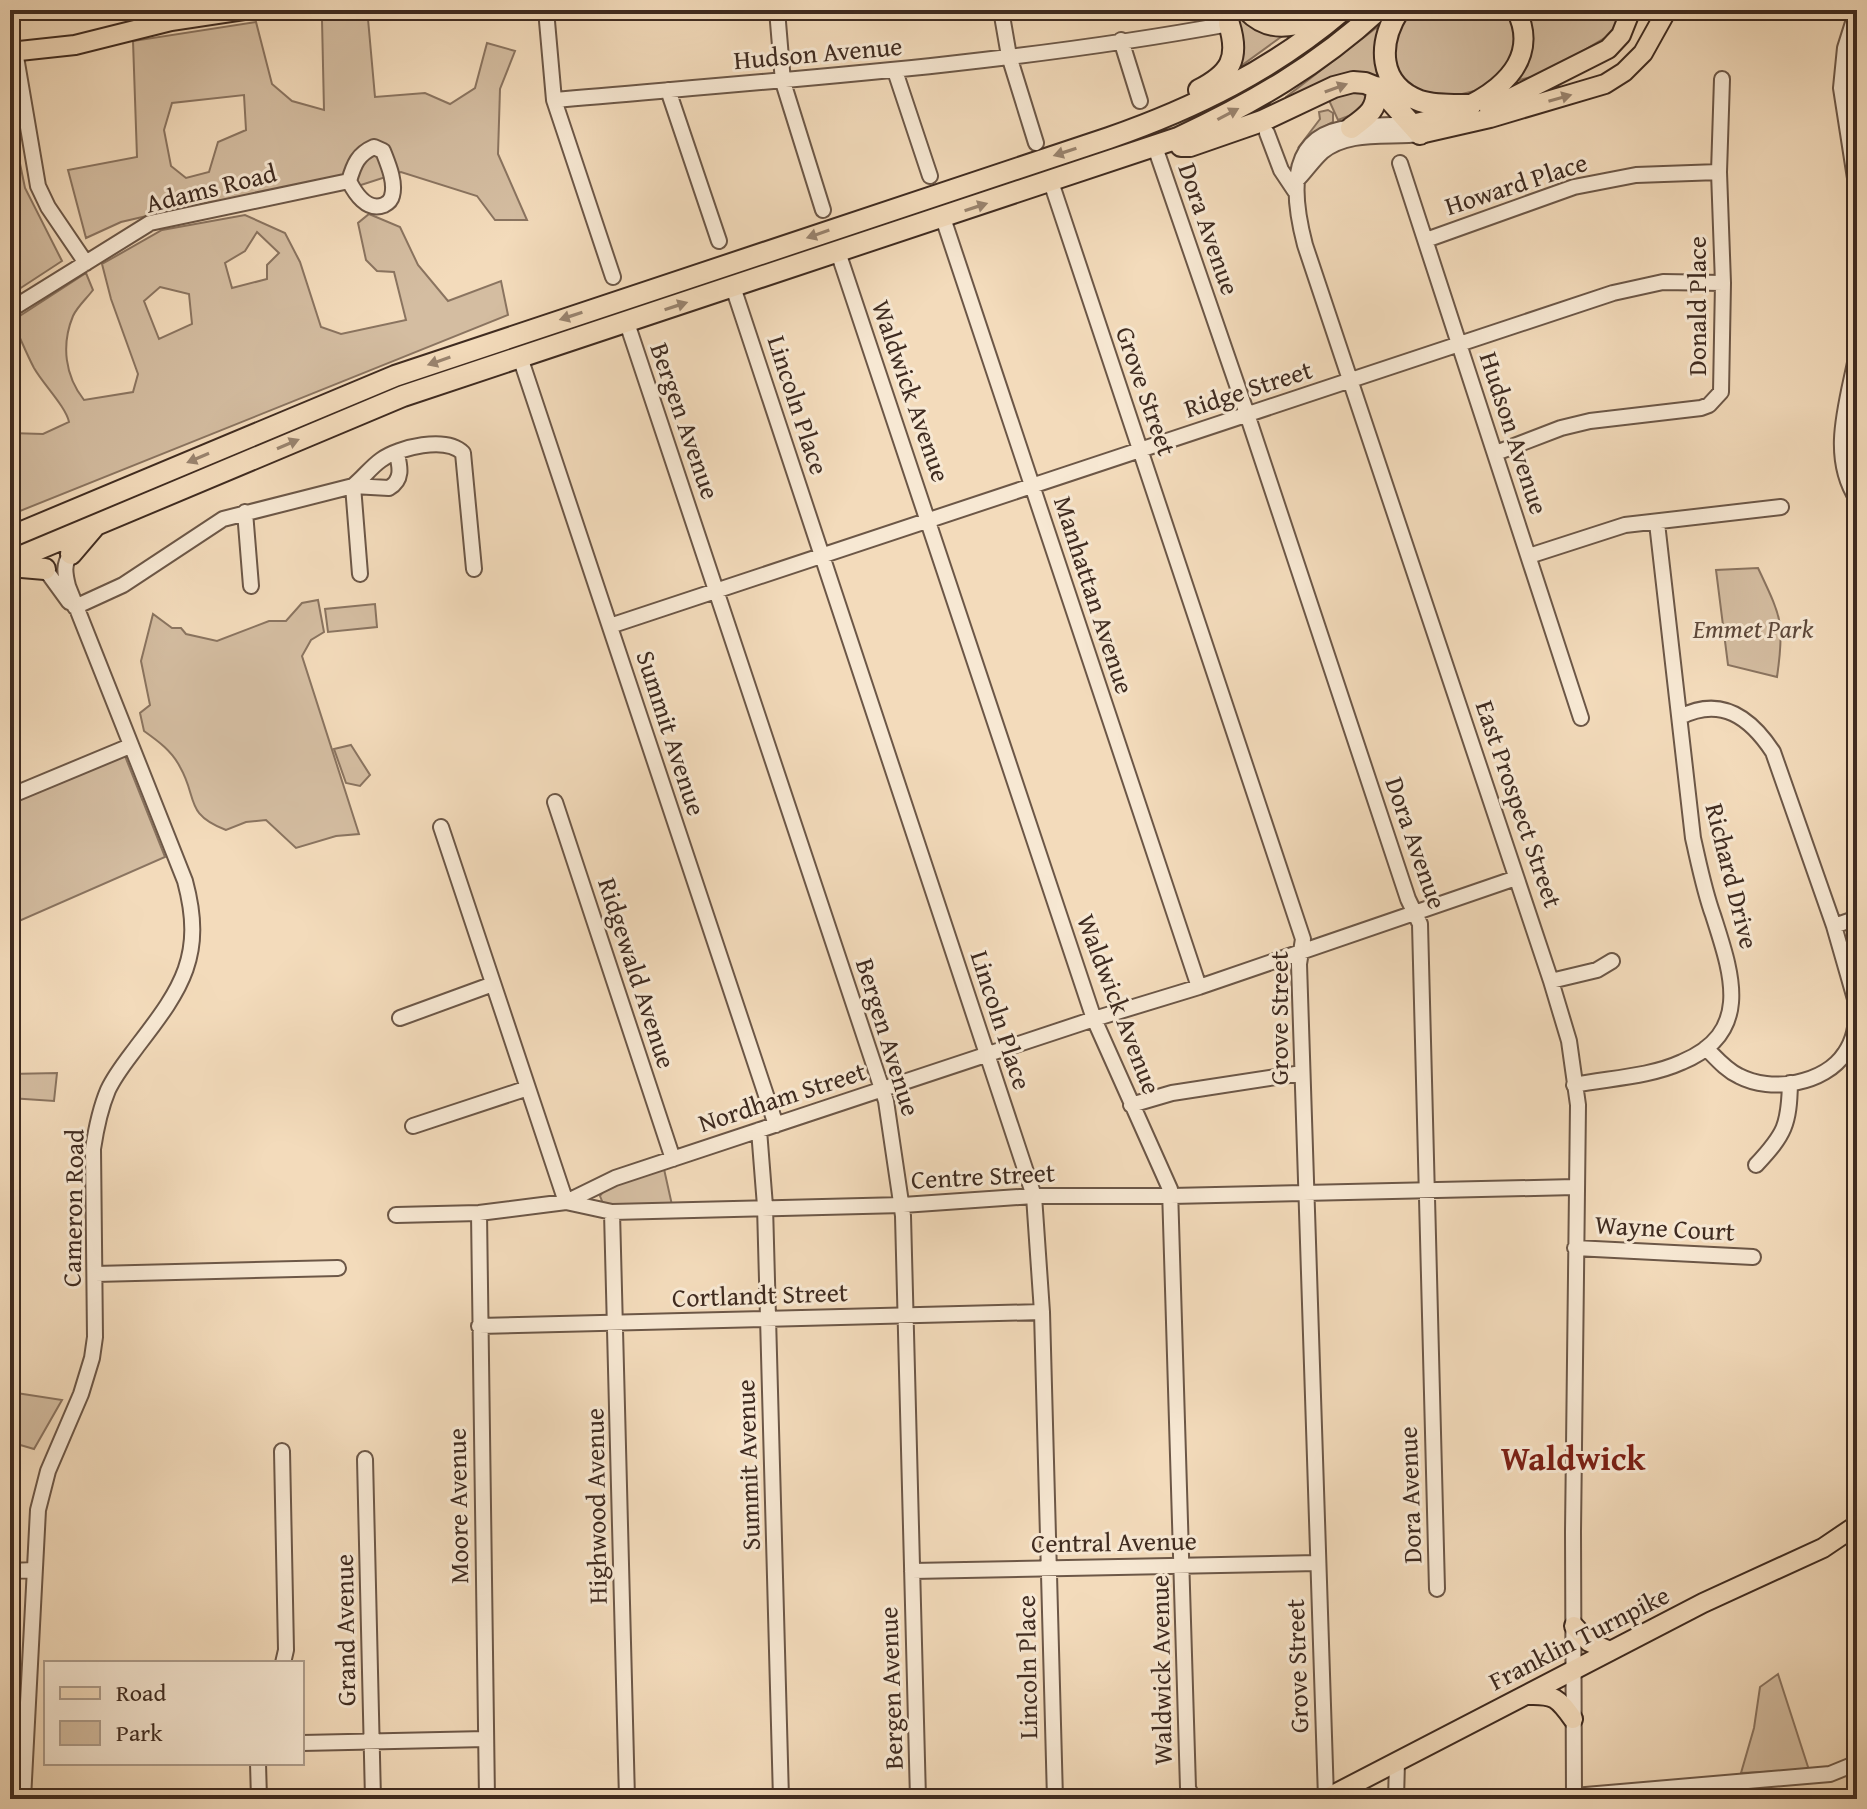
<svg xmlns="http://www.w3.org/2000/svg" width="1867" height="1809" font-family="'Gentium Book Plus',serif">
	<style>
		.green { fill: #d4bda1; stroke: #8a7460; stroke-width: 2; fill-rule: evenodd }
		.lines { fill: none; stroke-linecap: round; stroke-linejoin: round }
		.minor-casing { stroke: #6c5747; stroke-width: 18 }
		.major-casing { stroke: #3f2b20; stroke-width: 22 }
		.highway-casing { stroke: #3f2b20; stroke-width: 24 }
		.minor { stroke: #f7e8d3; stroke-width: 14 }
		.major { stroke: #f3dbbb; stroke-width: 18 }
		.highway { stroke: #f3dbbb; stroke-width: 20 }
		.oneway { fill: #99836e }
		.labels { text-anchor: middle; stroke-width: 6; stroke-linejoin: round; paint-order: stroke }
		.street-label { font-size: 26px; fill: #3f2b20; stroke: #f7e8d3 }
		.park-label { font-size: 26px; font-style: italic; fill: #5d483a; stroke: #f7e8d3 }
		.district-label { font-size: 34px; font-weight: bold; fill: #7a1f14; stroke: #f7e8d3 }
	</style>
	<rect width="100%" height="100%" fill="#f3dbbb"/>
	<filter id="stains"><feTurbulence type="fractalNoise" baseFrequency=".0025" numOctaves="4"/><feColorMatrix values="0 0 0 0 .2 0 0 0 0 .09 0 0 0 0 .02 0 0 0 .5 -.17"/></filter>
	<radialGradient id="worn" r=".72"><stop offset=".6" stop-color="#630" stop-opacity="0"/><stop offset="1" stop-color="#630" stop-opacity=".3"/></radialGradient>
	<path class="green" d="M1231 10H1243L1285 34 1234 71Z
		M1403 10H1620L1613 33 1544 74 1458 95 1422 92 1408 86 1398 72 1390 52Z
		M368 19 375 97 425 93 450 104 475 88 487 43 515 51 500 89 498 154 527 220H495L477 196 401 172 361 185 313 186 194 205 121 222 86 238 68 170 137 157 133 41 256 22 272 84 292 101 324 110 322 20ZM244 95 246 130 218 142 209 172 186 178 171 166 164 130 172 103Z
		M1376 28 1382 31 1379 58 1435 110 1409 119 1385 86 1286 103V97Z
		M1364 88 1371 99 1354 114 1338 120 1327 96Z
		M1328 110 1333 113V122L1314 132 1298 148 1320 119 1319 112Z
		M10 115 25 188 62 261 10 295Z
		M369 214 400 227 418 265 448 301 501 281 508 315 10 515V433L43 434 69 422C66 407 43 384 34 368 26 353 20 337 12 321L86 273 93 290C87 298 77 307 73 316 61 345 65 376 84 400L133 392 138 374 111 299 102 264 162 230 245 215 285 233 300 262 321 327 341 334 406 320 394 272 377 271 366 260 358 223ZM257 232 279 253 267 265V279L232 288 225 263 245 251ZM160 287 189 294 192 324 159 339 144 301Z
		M1758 568C1781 617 1785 622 1777 677L1728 665 1716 570Z
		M318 600 324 632 311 640 302 656 359 834 336 836 296 848 266 820 246 822 226 830C184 814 198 798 180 767 172 751 158 741 144 731L140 713 150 705 141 661 153 614 172 628H181L186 634 217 641 269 621H286L302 603Z
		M375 604 377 627 328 632 325 609Z
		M351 745 370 775 360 786 346 783 334 749Z
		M125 756 165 857 10 925V804Z
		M57 1073 54 1101 10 1098V1074Z
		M664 1169 672 1205 604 1206 600 1196 607 1187Z
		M10 1392 62 1400 34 1449 10 1442Z
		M1778 1674 1809 1770 1741 1773 1754 1728 1760 1687Z"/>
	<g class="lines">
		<defs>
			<path id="minor" d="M546 10 554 100 613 277
				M777 10 783 82 823 210
				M1001 10 1009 56 1036 143
				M1857 10 1845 48 1841 88 1857 191
				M1121 40 1140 101
				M15 51 38 186 48 207 86 263
				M895 71 930 176
				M668 90 719 241
				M554 100C780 80 1006 65 1229 24L1224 10
				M1410 124C1388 126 1363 124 1341 129 1284 141 1294 203 1305 245L1551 981 1569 1041 1578 1105 1573 1532 1574 1799
				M1267 133 1281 170 1295 191
				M374 147 383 151C388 164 396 182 392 196 391 201 388 203 384 205 367 212 355 193 349 181 354 164 358 154 374 147Z
				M1155 147 1247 414 1408 899 1420 924 1437 1589
				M1400 163 1581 718
				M1297 180C1306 171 1313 160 1322 152 1348 130 1389 138 1420 134
				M1051 182 1303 939 1299 964 1326 1798
				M943 218 1199 987
				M1426 240 1574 187 1636 175 1719 172
				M838 252 1094 1019 1170 1189 1188 1788 1193 1799
				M733 287 1034 1196 1042 1312 1055 1799
				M10 310 150 223 349 181
				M627 323 886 1101 903 1216 918 1799
				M1857 353C1848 401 1828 455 1857 499
				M520 357 776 1125
				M1496 453 1561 428 1590 421 1701 408 1709 405 1721 392 1723 283 1719 172 1722 79
				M245 512 251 586
				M1529 556 1625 525 1781 507
				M45 569 69 602
				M360 574 353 486C363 478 371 467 381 460 399 447 446 436 463 453L474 569
				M75 607 123 585 223 519 353 486 389 488C403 480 400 467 397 454
				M610 626 1613 293 1663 282 1723 283
				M1680 717C1721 696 1750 717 1773 752L1834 926 1857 1006
				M10 796 130 746
				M555 802 673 1159
				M441 827 566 1202 615 1178 1094 1019 1199 987 1516 878
				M1834 926 1857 918
				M1551 981 1597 970 1612 961
				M400 1018 493 984
				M1706 1048C1716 1058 1726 1070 1739 1076 1771 1093 1825 1084 1845 1053 1854 1040 1856 1026 1857 1011
				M1574 1085C1610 1078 1649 1077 1682 1062 1754 1032 1731 972 1713 915 1704 890 1699 864 1693 838L1657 523
				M1131 1105 1172 1093 1302 1073
				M413 1126 528 1088
				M759 1130 765 1206 781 1799
				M1756 1165C1785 1134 1789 1125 1790 1083
				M612 1212 627 1799
				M479 1213 487 1799
				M396 1215 479 1213 566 1202 612 1212 903 1205 1034 1196H1171L1575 1187
				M1575 1248 1753 1257
				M95 1274 338 1268
				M479 1326 1042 1312
				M282 1451 286 1650 283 1663
				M365 1459 373 1799
				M10 1571 34 1570
				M912 1571 1317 1563
				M302 1743 486 1739
				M258 1763 259 1799
				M1574 1796 1830 1774 1857 1763
				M23 1799 38 1510 48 1471 81 1394 92 1358 95 1337 93 1149C96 1129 100 1109 108 1090 116 1073 128 1059 139 1044 182 988 205 955 185 881L68 586C65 574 63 564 71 554
				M1396 1799 1397 1762"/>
			<path id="major" d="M10 52 75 45 171 21 244 10
				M1489 109 1608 49 1621 35 1631 10
				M1416 123C1466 113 1549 75 1516 10
				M1420 134 1490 118 1605 84 1624 72 1643 53 1667 10
				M1574 1626 1589 1642 1610 1651
				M1528 1695C1554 1694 1558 1698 1573 1719
				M1325 1799 1703 1603 1823 1548 1857 1525"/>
			<path id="highway" d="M1247 10C1273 37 1302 24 1331 10
				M1399 10C1378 43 1377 85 1420 101 1436 106 1454 105 1471 105
				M1199 90C1230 74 1240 59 1229 24
				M1351 128C1368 116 1379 108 1376 87
				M1181 146H1190L1262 121 1334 87 1353 82 1365 83 1380 89 1420 134
				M10 537 395 376 1109 138C1195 108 1274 69 1343 10
				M71 554 94 527
				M10 561 403 396 1178 138C1251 104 1319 65 1378 10
				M10 566 45 569"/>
		</defs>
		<use href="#minor" class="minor-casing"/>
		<use href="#major" class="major-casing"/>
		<use href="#highway" class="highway-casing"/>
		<use href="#minor" class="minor"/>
		<use href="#major" class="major"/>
		<use href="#highway" class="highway"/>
	</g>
	<defs><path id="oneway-solid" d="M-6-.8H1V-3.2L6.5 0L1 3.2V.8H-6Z" transform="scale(2)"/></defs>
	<g class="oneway">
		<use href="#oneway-solid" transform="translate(1336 88) rotate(-20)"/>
		<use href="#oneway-solid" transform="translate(1560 98) rotate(-16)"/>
		<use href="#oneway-solid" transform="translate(1228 114) rotate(-28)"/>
		<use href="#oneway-solid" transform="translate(1065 152) rotate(162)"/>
		<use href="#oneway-solid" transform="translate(976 207) rotate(-18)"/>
		<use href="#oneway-solid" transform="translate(818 234) rotate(161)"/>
		<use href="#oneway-solid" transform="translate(676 306) rotate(-18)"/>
		<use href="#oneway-solid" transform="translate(571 316) rotate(162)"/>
		<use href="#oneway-solid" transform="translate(439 361) rotate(161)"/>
		<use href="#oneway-solid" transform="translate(288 444) rotate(-23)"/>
		<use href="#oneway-solid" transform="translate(198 458) rotate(157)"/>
	</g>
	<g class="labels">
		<g class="street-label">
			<text transform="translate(818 53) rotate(-5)" y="9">Hudson Avenue</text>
			<text transform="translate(1516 184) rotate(-18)" y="9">Howard Place</text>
			<text transform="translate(211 188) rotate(-14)" y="9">Adams Road</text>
			<text transform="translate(1209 229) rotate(71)" y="9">Dora Avenue</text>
			<text transform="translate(1697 306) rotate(-90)" y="9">Donald Place</text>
			<text transform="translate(1248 389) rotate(-18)" y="9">Ridge Street</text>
			<text transform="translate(911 391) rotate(71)" y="9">Waldwick Avenue</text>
			<text transform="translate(1146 391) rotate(71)" y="9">Grove Street</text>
			<text transform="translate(798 405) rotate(72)" y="9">Lincoln Place</text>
			<text transform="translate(685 421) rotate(71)" y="9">Bergen Avenue</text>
			<text transform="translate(1514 433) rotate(72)" y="9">Hudson Avenue</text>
			<text transform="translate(1094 595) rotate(72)" y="9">Manhattan Avenue</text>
			<text transform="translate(671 733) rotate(72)" y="9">Summit Avenue</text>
			<text transform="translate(1519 804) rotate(71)" y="9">East Prospect Street</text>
			<text transform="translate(1416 843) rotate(71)" y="9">Dora Avenue</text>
			<text transform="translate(1732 876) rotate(76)" y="9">Richard Drive</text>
			<text transform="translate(637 973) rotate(72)" y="9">Ridgewald Avenue</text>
			<text transform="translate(1119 1004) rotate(69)" y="9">Waldwick Avenue</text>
			<text transform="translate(1279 1018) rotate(-90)" y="9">Grove Street</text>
			<text transform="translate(1001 1020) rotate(72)" y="9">Lincoln Place</text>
			<text transform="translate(888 1037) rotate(73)" y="9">Bergen Avenue</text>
			<text transform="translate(782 1097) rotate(-18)" y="9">Nordham Street</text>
			<text transform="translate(983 1176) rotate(-3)" y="9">Centre Street</text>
			<text transform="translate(73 1208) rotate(-89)" y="9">Cameron Road</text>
			<text transform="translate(1665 1228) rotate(3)" y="9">Wayne Court</text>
			<text transform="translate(760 1295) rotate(-2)" y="9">Cortlandt Street</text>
			<text transform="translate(748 1465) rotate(-92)" y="9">Summit Avenue</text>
			<text transform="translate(1410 1495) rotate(-92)" y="9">Dora Avenue</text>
			<text transform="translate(458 1506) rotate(-91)" y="9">Moore Avenue</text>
			<text transform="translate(596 1506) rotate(-91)" y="9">Highwood Avenue</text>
			<text transform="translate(1114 1542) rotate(-1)" y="9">Central Avenue</text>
			<text transform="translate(345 1630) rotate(-91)" y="9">Grand Avenue</text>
			<text transform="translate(1579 1638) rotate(-27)" y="9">Franklin Turnpike</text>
			<text transform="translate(1297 1666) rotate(-92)" y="9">Grove Street</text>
			<text transform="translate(1027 1667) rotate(-91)" y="9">Lincoln Place</text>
			<text transform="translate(1161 1670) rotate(-91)" y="9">Waldwick Avenue</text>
			<text transform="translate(891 1688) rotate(-92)" y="9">Bergen Avenue</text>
		</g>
		<g class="park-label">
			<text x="1753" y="638">Emmet Park</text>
		</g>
		<g class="district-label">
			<text x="1573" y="1470">Waldwick</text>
		</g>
	</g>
	<rect width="1867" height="1809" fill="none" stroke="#f3dbbb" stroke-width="40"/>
	<rect x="12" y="12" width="1843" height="1785" fill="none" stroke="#3f2b20" stroke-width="4"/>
	<rect x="20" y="20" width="1827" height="1769" fill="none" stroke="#3f2b20" stroke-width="2"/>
	<rect x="44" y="1661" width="260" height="104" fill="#f7e8d3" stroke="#ad9c8b" stroke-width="2"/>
	<rect x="60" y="1687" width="40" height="12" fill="#f3dbbb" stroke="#ad9c8b" stroke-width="2"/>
	<text x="116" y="1701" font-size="24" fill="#3f2b20">Road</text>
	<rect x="60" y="1721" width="40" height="24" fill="#d4bda1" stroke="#ad9c8b" stroke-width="2"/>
	<text x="116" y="1741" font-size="24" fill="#3f2b20">Park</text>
	<rect width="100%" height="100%" filter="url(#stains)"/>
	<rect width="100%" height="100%" fill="url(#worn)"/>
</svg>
